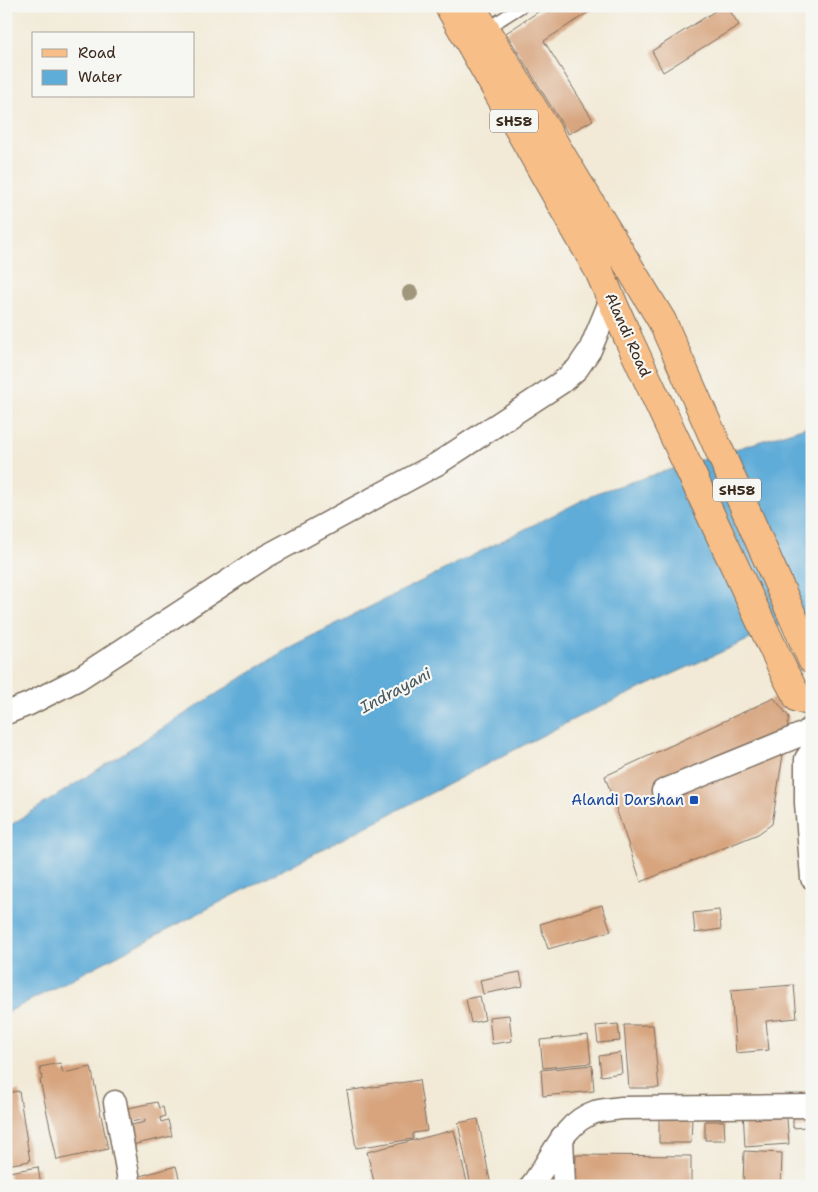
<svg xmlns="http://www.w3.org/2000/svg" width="818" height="1192" font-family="'Shantell Sans',sans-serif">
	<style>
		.water { fill: #5eacd8; stroke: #4c6b7b }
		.building { fill: #d7a47e }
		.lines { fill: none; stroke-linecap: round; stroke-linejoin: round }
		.service-casing { stroke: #7b6d5f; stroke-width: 14 }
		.minor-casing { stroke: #7b6d5f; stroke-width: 25 }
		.primary-casing { stroke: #7b6d5f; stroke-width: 30 }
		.service { stroke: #fff; stroke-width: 11 }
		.minor { stroke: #fff; stroke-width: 22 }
		.primary { stroke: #f7be87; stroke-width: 28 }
		.tree { fill: #a0967c }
		.transit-dot { fill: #1a4fb4; stroke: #f6f6f2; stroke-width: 2 }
		.labels { text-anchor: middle; stroke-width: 4.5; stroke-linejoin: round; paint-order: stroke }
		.shield { fill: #f6f6f2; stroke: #73675e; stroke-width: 1 }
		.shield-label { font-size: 14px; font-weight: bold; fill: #3b2a1e }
		.street-label { font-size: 15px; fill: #3b2a1e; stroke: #f6f6f2 }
		.transit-label { font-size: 15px; fill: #164399; stroke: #f6f6f2; text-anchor: end }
		.water-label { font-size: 16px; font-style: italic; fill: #47585f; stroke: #f6f6f2 }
	</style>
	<rect width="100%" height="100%" fill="#f6f6f2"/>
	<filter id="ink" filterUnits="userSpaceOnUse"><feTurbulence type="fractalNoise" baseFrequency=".02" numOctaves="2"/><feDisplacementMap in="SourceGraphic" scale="10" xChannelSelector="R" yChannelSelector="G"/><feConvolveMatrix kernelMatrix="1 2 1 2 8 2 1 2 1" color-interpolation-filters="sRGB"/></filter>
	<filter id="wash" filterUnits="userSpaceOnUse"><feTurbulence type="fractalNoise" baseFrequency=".0096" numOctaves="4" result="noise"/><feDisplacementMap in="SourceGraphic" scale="20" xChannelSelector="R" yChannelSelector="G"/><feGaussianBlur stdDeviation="1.12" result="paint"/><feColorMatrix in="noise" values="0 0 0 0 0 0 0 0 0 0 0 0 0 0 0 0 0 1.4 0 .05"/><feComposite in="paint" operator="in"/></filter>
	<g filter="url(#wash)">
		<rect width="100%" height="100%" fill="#f2ead7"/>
		<path class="water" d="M812 425V611L580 716 6 1013V828L290 647 599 492Z"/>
		<g id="blocks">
			<path class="building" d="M547 6H598L544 41 593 120 568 134 506 33Z
				M723 6H727L739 25 663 72 652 51Z
				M774 698 789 717 772 824 758 834 641 882 605 776Z
				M602 905 611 931 548 949 540 924Z
				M719 910 721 929 695 933 693 913Z
				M520 972 523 986 483 994 480 980Z
				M794 985 797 1018 766 1021 769 1050 736 1053 731 990Z
				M480 996 485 1020 471 1023 466 999Z
				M509 1015 512 1041 492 1044 489 1017Z
				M618 1024 620 1041 598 1043 596 1026Z
				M624 1025H653L659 1088H629Z
				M588 1035 591 1063 543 1068 540 1040Z
				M620 1053 622 1073 601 1076 599 1056Z
				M60 1063 63 1073 91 1067 108 1149 57 1160 40 1080 42 1079 40 1067Z
				M592 1065 594 1091 543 1096 541 1070Z
				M419 1080 427 1131 413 1133V1139L356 1148 347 1091Z
				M19 1091 30 1161 7 1165 6 1093Z
				M157 1102 159 1108 163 1107 165 1116 160 1118 161 1122 168 1120 172 1136 127 1146 123 1127 145 1122V1119L122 1124 119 1110Z
				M786 1107 789 1144 745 1147 743 1109Z
				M812 1113V1139H807L806 1127 793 1128V1114Z
				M659 1116 692 1117 691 1143H659Z
				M478 1119 491 1186H471L458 1123Z
				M705 1121H724L725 1140H705Z
				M454 1130 468 1186H375L367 1152Z
				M744 1151 782 1153 781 1186H743Z
				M576 1155 691 1156V1186H575Z
				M176 1166 181 1186H136L133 1178Z
				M38 1167 41 1186H11L9 1172Z"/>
		</g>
	</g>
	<g filter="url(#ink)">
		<use href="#blocks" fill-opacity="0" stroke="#7b6d5f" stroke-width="1"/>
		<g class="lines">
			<defs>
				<path id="service" d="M486 29 522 6"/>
				<path id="minor" d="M6 713 29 704 78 679 265 557 437 464 562 382 577 369 590 350 612 297
					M812 750 806 759V803L812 878
					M663 791 805 733 812 727
					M115 1102 130 1186
					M562 1137 564 1186
					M531 1186C551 1161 562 1123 595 1112 603 1110 613 1109 622 1108L812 1106"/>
				<path id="primary" d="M449 6 599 271 629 340 785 674 798 698 812 702
					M471 6 662 321 812 660"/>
			</defs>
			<use href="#service" class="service-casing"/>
			<use href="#minor" class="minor-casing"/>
			<use href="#primary" class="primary-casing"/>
			<use href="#service" class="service"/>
			<use href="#minor" class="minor"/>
			<use href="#primary" class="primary"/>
		</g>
		<circle class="tree" cx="410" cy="293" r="8"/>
	</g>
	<rect class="transit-dot" x="689" y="795" width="10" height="10" rx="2.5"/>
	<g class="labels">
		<g class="shield">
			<rect x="490" y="109.5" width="48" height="23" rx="4"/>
			<rect x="713" y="478.5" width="48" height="23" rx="4"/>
		</g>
		<g class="shield-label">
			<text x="514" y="126">SH58</text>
			<text x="737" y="495">SH58</text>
		</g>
		<g class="street-label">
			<text transform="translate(628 335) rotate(66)" y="5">Alandi Road</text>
		</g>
		<g class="transit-label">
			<text x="684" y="805">Alandi Darshan</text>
		</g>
		<g class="water-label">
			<text transform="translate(395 690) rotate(-28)" y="6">Indrayani</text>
		</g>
	</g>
	<rect width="818" height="1192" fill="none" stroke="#f6f6f2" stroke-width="25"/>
	<rect x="32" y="32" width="162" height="65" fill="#f6f6f2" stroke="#aba49d"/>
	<rect x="42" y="49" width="25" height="8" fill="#f7be87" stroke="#aba49d"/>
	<text x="78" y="58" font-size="15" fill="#3b2a1e">Road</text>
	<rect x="42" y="70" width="25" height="15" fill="#5eacd8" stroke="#aba49d"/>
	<text x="78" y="82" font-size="15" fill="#3b2a1e">Water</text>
</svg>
